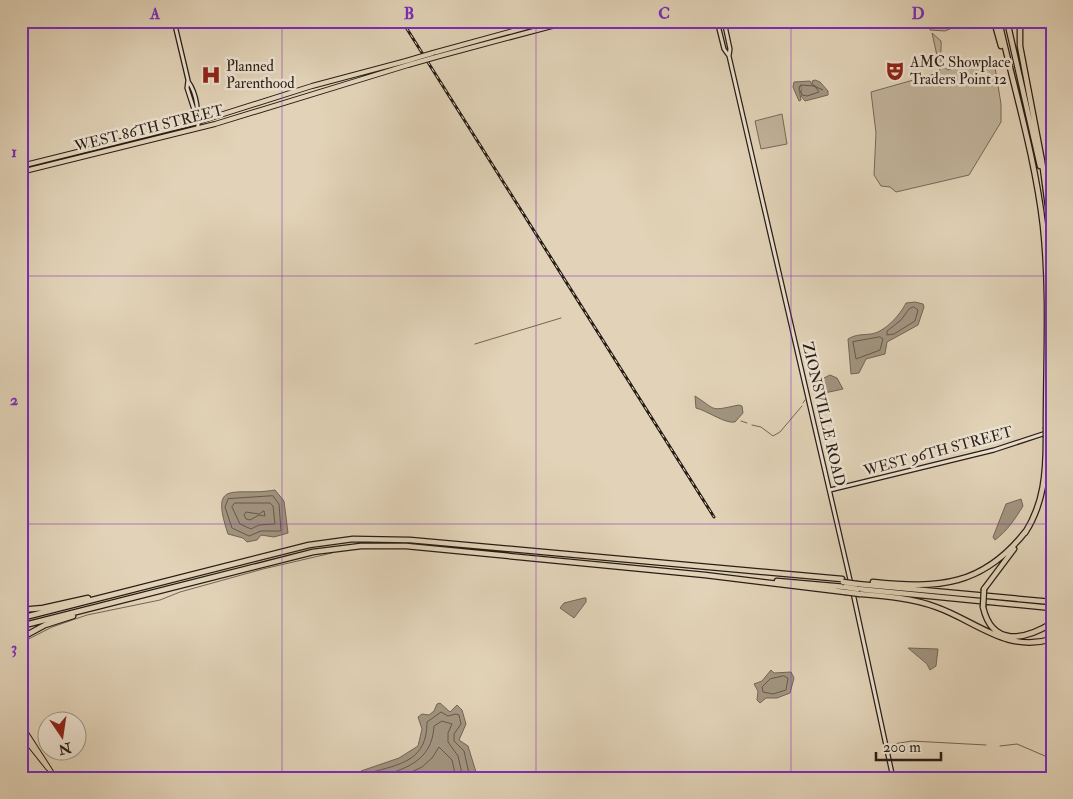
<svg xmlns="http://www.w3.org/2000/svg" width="1073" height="799" font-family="'IM FELL Double Pica',serif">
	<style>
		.green { fill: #c2b49c; stroke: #746859 }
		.water { fill: #a29581; stroke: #716556 }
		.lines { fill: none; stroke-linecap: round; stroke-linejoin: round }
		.shore { stroke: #64594c; stroke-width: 1 }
		.stream { stroke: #716556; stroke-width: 1 }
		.secondary-casing { stroke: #271d16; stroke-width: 5.5 }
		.primary-casing { stroke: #271d16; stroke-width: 6 }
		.motorway-casing { stroke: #271d16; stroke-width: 7 }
		.secondary { stroke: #ece2d1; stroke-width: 3 }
		.primary { stroke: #e2d3b8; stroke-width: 4 }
		.motorway { stroke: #e2d3b8; stroke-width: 4.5 }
		.rail-casing { stroke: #271d16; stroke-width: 3 }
		.rail { stroke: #ece2d1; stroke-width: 1; stroke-dasharray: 4; stroke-linecap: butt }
		.primary-bridge-casing { stroke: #271d16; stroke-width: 6; stroke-linecap: butt }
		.motorway-bridge-casing { stroke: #271d16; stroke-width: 7; stroke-linecap: butt }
		.primary-bridge { stroke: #e2d3b8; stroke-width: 4 }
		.motorway-bridge { stroke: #e2d3b8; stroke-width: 4.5 }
		.grid { fill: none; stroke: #7b2cbf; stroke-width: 1; stroke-opacity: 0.55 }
		.labels { text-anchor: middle; stroke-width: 5; stroke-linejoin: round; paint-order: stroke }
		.poi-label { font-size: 15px; fill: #271d16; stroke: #ece2d1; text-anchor: start }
		.street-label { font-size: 15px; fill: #271d16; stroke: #ece2d1 }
		.neatline { fill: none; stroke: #7b2cbf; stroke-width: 2 }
		.grid-label { font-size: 16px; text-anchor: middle; font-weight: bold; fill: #7b2cbf }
	</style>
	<rect width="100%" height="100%" fill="#e2d3b8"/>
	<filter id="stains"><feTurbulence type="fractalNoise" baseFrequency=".004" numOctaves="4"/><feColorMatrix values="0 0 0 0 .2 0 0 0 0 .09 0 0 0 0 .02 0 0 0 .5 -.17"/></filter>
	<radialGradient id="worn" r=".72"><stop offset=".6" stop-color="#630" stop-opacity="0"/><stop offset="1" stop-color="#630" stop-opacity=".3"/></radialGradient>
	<path class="green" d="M941 21H979L959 25 945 31 930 30 929 24Z
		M932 33 941 41C942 51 937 64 948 70L972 62 994 61 1001 104V122L969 175 896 192 890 187 881 186 874 175 876 133 871 92 938 73 940 69Z
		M782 114 787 144 761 149 755 121Z"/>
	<path class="water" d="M815 80 820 82 828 91V95L805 101 801 96V85L799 89 801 100 799 101 793 87 794 82 810 81 813 86 823 90 813 85 812 81Z
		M915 302 923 304 924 307 918 325 887 342 885 354 866 359 859 373 851 374 848 339C856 334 863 335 871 334 885 332 900 315 906 303Z
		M830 375 837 378 843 389 820 394 817 390 818 381Z
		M695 396C718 411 709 411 739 405L742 406 743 413 735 422C725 424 708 411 696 408Z
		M275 490 284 501 288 533 274 537 261 535 257 540 247 542 243 538 228 534C209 477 235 497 275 490Z
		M1021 499 1023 506C1015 519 1008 530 995 540L993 537 1006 504Z
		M584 598H586V602L574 618 560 608 564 603Z
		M908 648 938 649 936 666 930 670 927 664Z
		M771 670 774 673 791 672 794 678 790 693 777 698H766L760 703 757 700 758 691 754 684 762 681Z
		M440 703 450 712 457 705 462 710 466 724 459 740 468 746 476 772 474 778H360L361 771 399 758 418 746 422 729 418 717 422 714 429 715 434 711 437 704Z"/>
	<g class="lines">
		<path class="shore" d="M801 85 815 86 819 92 807 96 802 95 799 88Z
			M914 307 918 310 915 321 894 334 887 335V331L901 320 909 309Z
			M880 337 883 339 880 350 856 359 853 342Z
			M273 496 279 504 281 531H261L249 536 232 528 225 507 228 499Z
			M235 503H270L273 506 275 524 259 525 251 529 240 524 232 507Z
			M264 511 265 516 259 515 250 520 246 519 244 515 246 512 259 514Z
			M784 676 788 678 786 690 773 694 763 692 762 687 770 679Z
			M365 778 369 773C401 764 427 761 427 722L441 712 448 716 456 714 459 715 461 724 454 734V741L464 751 470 778
			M375 778C405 769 432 762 434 726L442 721 452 724 448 733V742L458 756 463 778
			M399 778 422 767 432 758 439 747 452 760 456 778"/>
		<path class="stream" d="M475 344 561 318
			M803 403 805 400
			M741 421 747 423
			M752 425 761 427 773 436 780 432 802 406
			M21 643 52 627 87 615 160 600 180 592 263 569 332 553
			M893 744 912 741 986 745
			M1000 746 1017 744 1052 759"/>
		<defs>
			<path id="secondary" d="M174 21 188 80 187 88 198 122
				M717 21 724 49 729 56 851 584
				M724 21 730 49 729 56
				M188 81C198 95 198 113 198 128
				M830 490 994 450 1052 431
				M853 593 893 778"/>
			<path id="primary" d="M433 53 549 21
				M436 57 571 21
				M21 166 198 122 312 86 406 61
				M21 172 215 124 408 65
				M21 725 55 778
				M21 734 48 768"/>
			<path id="motorway" d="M994 21 1001 46
				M999 21C1014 89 1035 157 1043 226 1050 292 1046 360 1046 427
				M1007 21 1040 166
				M1020 21V46L1042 161 1052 237
				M1025 533C1044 503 1046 473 1046 438
				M777 581 845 587
				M873 582C939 589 983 586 1026 531
				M857 584 1052 602
				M858 589 1052 608
				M984 589 1014 549
				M860 594C885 596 912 598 936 607 976 621 1006 653 1052 639
				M983 607C992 647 1025 640 1052 623
				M21 610 43 608 88 598
				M21 618 309 545 353 539 410 540 842 579
				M21 626 313 552 361 546H406L705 575 845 592
				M21 638 45 625 73 616"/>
		</defs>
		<use href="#secondary" class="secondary-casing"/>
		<use href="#primary" class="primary-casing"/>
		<use href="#motorway" class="motorway-casing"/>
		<use href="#secondary" class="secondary"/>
		<use href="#primary" class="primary"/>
		<use href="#motorway" class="motorway"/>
		<defs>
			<path id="rail" d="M402 21 714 517"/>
		</defs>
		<use href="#rail" class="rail-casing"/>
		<use href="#rail" class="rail"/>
		<defs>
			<path id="primary-bridge" d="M406 61 433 53
				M408 65 436 57"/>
			<path id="motorway-bridge" d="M1046 438V427
				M843 582 857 584
				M845 587 858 589
				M845 592 860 594
				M983 607 984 589"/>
		</defs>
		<use href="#primary-bridge" class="primary-bridge-casing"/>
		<use href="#motorway-bridge" class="motorway-bridge-casing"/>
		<use href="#primary-bridge" class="primary-bridge"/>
		<use href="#motorway-bridge" class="motorway-bridge"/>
	</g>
	<path class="grid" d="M282 21V778M536 21V778M791 21V778M21 276H1052M21 524H1052"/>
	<defs>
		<symbol id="theatre-bare" viewBox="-9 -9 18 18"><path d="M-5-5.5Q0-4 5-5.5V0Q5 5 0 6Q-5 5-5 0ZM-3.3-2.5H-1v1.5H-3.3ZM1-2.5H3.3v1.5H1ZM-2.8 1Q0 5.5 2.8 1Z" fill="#8f2418" stroke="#ece2d1" stroke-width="2.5" paint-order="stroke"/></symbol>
		<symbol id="hospital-bare" viewBox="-9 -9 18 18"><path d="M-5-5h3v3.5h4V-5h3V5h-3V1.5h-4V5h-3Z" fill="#8f2418" stroke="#ece2d1" stroke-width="2.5" paint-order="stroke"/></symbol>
	</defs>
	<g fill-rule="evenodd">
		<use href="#theatre-bare" x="881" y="57" width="28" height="28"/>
		<use href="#hospital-bare" x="197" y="61" width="28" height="28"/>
	</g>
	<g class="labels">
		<g class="poi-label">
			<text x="910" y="67">AMC Showplace<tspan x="910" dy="17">Traders Point 12</tspan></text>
			<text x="226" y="71">Planned<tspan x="226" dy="17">Parenthood</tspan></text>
		</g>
		<g class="street-label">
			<text transform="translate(149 128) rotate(-14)" y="5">WEST 86TH STREET</text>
			<text transform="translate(824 414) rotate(77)" y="5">ZIONSVILLE ROAD</text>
			<text transform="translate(938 451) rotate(-15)" y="5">WEST 96TH STREET</text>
		</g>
	</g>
	<rect width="1073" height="799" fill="none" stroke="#e2d3b8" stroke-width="55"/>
	<g transform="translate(62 736) rotate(167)"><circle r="24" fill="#ece2d1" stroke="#9d9386"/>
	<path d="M0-4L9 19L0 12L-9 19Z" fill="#8f2418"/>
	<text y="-8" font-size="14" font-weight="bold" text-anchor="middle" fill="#271d16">N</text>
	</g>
	<path d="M876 752v8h65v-8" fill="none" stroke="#271d16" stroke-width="2.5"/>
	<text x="883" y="752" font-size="15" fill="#271d16" stroke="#ece2d1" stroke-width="4" paint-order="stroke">200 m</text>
	<rect x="28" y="28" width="1018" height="744" class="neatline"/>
	<g class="grid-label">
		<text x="155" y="19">A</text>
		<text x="409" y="19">B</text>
		<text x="664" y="19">C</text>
		<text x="918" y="19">D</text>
		<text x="14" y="157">1</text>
		<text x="14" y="405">2</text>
		<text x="14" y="653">3</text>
	</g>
	<rect width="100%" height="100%" filter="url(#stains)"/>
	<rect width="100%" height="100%" fill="url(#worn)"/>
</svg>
